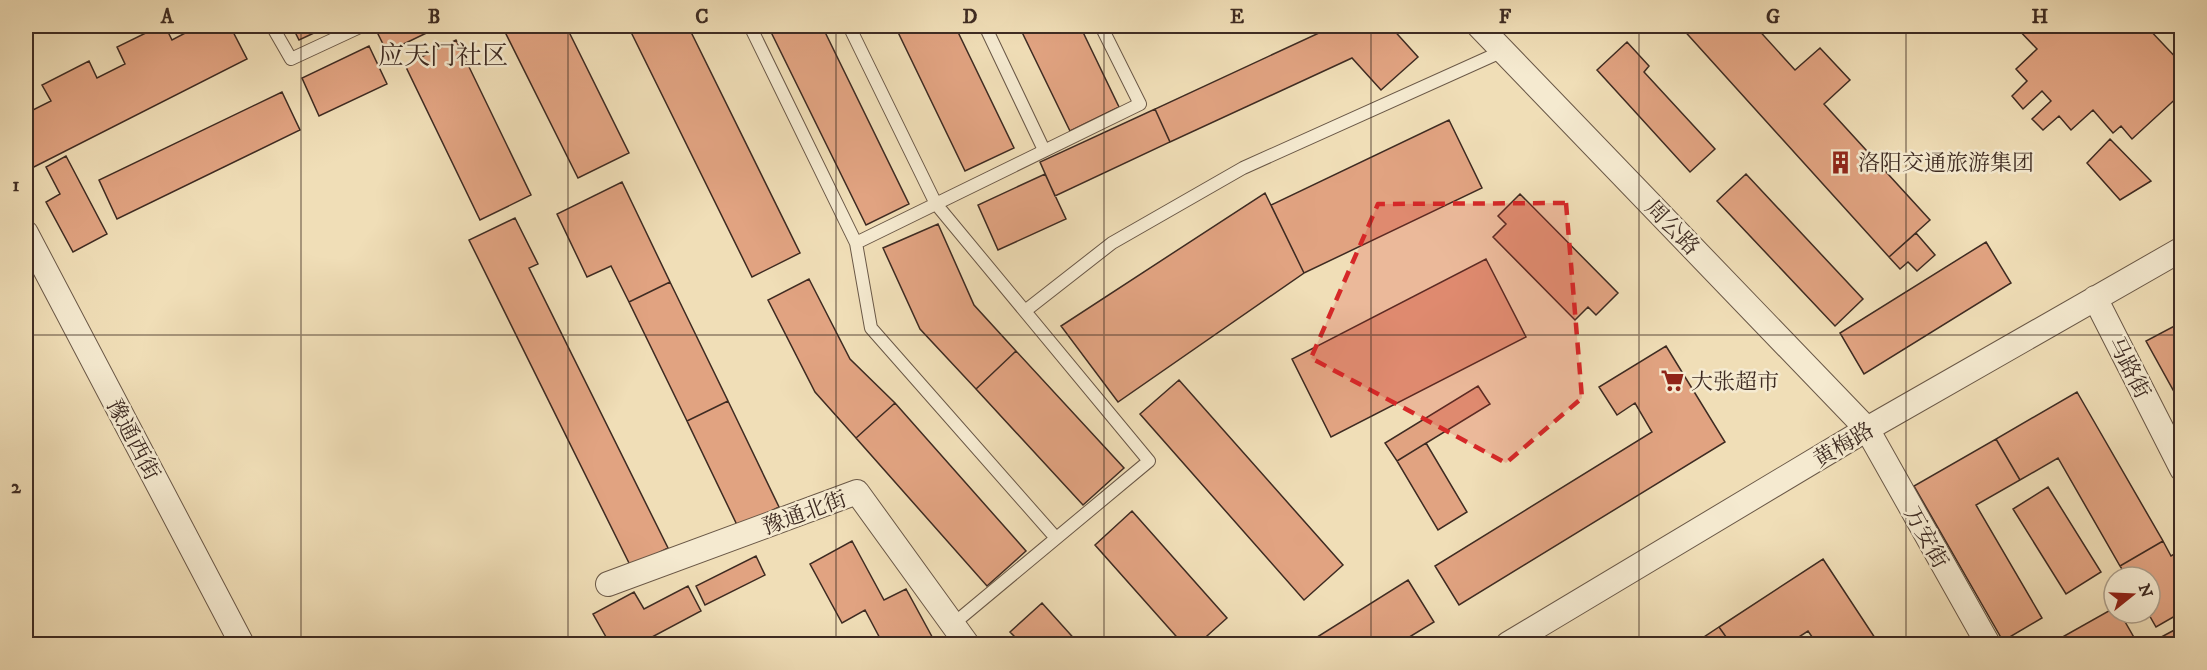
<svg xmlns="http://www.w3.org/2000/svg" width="2207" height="670" font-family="'IM FELL DW Pica','Noto Serif SC',serif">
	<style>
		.building { fill: #e1a381; stroke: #3e2b22; stroke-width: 1.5 }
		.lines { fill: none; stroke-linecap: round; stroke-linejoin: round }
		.service-casing { stroke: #6a5847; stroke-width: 14 }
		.minor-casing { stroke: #6a5847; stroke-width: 26 }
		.service { stroke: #f5ead0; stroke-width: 12 }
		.minor { stroke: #f5ead0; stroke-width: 24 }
		.marked { fill: #d62828; fill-opacity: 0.2; stroke: #d62828; stroke-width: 4.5; stroke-dasharray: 12 8; stroke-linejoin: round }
		.grid { fill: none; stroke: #3e2b22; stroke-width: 1.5; stroke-opacity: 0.55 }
		.labels { text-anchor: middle; stroke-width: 5; stroke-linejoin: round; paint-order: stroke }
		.poi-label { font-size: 22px; fill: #3e2b22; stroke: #f5ead0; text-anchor: start }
		.street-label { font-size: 22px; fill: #3e2b22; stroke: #f5ead0 }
		.quarter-label { font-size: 26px; fill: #3e2b22; stroke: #f5ead0 }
		.neatline { fill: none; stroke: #3e2b22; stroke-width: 2 }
		.grid-label { font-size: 20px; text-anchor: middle; font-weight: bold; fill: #3e2b22 }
	</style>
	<rect width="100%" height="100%" fill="#f0deb7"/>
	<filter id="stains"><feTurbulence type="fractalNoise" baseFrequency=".00333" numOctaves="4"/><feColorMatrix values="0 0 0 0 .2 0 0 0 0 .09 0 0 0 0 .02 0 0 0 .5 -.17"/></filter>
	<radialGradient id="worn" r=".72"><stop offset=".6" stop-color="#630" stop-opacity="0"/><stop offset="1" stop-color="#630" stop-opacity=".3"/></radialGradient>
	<path class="building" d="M160 26H165L172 40 195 28 194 26H230L247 59 26 171V111L27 113 51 101 42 85 89 61 97 78 125 64 117 47Z
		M292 26H329L299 40Z
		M374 26H441L387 52Z
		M502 26H566L629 153 578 178Z
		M628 26H688L800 253 752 277Z
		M768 26H822L909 204 866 225Z
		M895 26H955L1014 148 965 171Z
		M1019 26H1080L1119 107 1070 131Z
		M1334 26H1390L1418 57 1381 90 1352 58 1170 142 1155 109Z
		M1680 26H1755L1795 70 1820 48 1850 80 1824 104 1930 220 1889 257Z
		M2015 26H2146L2182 64V93L2132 139 2121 126 2113 133 2093 110 2071 130 2059 116 2043 130 2032 119 2051 101 2042 91 2023 109 2012 96 2027 81 2016 69 2037 49Z
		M456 40 531 195 480 220 405 65Z
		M1627 42 1649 66 1644 72 1715 149 1690 172 1597 70Z
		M369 46 387 84 319 116 302 78Z
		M282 92 300 130 117 219 99 180Z
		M1155 109 1170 142 1055 196 1040 162Z
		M1449 120 1482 188 1304 273 1271 205Z
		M2110 139 2151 181 2120 200 2087 163Z
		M66 156 107 234 73 252 46 202 60 194 46 167Z
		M1045 174 1066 219 998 250 978 205Z
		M1746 174 1863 299 1835 326 1717 201Z
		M622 182 670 282 629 302 611 266 587 277 557 214Z
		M1265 193 1304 273 1118 402 1061 326Z
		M1520 194 1618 293 1596 315 1588 307 1575 320 1493 237 1506 224 1498 216Z
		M515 218 538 264 529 268 668 548 631 567 469 240Z
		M938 224 974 305 1016 351 976 389 920 329 883 248Z
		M1916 233 1935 255 1917 271 1908 262 1900 269 1889 257Z
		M1986 242 2011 283 1864 374 1840 333Z
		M1486 259 1526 337 1331 437 1292 359Z
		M809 279 850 359 895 403 856 438 815 392 768 300Z
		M670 282 728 401 687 421 629 302Z
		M2182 322V406L2146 341Z
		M1666 346 1725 442 1459 605 1435 566 1652 432 1635 403 1617 415 1599 387Z
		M1016 351 1124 468 1083 505 976 389Z
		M1179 380 1343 565 1304 600 1140 414Z
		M1478 386 1490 404 1397 461 1385 443Z
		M2077 392 2163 541 2120 566 2058 458 2020 480 1996 439Z
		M728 401 779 507 738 527 687 421Z
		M895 403 1026 551 987 586 856 438Z
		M1996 439 2020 480 1976 505 2042 618 2003 641 1914 486Z
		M1426 443 1467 512 1438 530 1397 461Z
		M2048 487 2101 572 2066 594 2013 509Z
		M1132 511 1227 618 1198 644H1183L1095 545Z
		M852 541 884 600 906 589 936 644H883L865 610 842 623 810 564Z
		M2163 541 2171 556 2176 553 2182 563V612L2156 627 2148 613H2150V577H2127L2120 566Z
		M756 556 765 575 705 605 696 586Z
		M1823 559 1879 644H1817L1808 631 1788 644H1731L1719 627Z
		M1408 580 1434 622 1398 644H1306Z
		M688 586 701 611 639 644H610L593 614 634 592 644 609Z
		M1042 603 1079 644H1022L1010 632Z
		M2114 608V613H2120L2136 641 2131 644H2050Z
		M1719 627 1731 644H1709L1704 637Z
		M2180 627 2182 644H2154L2152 642Z"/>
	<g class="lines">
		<defs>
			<path id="service" d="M272 26 291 59 362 26
				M750 26 856 243 1140 104 1101 26
				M849 26 936 204 1149 461 952 625
				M985 26 1044 150
				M856 243 871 328 1056 538
				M1025 311 1112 243 1243 168 1503 51"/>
			<path id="minor" d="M1479 26 1867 429 1988 644
				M26 233 242 644
				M2095 298 2182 469
				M608 584 857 492 967 644
				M1508 644 1867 429 2182 249"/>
		</defs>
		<use href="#service" class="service-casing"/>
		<use href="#minor" class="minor-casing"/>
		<use href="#service" class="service"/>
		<use href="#minor" class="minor"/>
	</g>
	<path class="marked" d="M1566 203 1582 398 1506 463 1311 358 1378 204Z"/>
	<path class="grid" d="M301 26V644M568 26V644M836 26V644M1104 26V644M1371 26V644M1639 26V644M1906 26V644M26 335H2182"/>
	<defs>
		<symbol id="building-bare" viewBox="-9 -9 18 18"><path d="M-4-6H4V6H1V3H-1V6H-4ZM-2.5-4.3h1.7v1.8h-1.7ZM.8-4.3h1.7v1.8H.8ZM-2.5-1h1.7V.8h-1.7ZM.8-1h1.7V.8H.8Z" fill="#8f2418" stroke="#f5ead0" stroke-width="2.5" paint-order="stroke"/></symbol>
		<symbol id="supermarket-bare" viewBox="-9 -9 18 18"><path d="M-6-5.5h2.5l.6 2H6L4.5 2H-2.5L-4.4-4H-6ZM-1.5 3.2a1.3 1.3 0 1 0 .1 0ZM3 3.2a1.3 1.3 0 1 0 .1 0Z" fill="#8f2418" stroke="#f5ead0" stroke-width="2.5" paint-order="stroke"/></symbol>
	</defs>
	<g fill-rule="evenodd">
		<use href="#building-bare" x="1824" y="146" width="33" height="33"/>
		<use href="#supermarket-bare" x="1656" y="364" width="33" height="33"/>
	</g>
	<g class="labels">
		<g class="poi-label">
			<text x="1858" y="170">洛阳交通旅游集团</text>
			<text x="1691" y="389">大张超市</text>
		</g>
		<g class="street-label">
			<text transform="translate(1673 227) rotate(46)" y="8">周公路</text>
			<text transform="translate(2130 367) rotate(63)" y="8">马路街</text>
			<text transform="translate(134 439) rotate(62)" y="8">豫通西街</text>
			<text transform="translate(1843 444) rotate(-31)" y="8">黄梅路</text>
			<text transform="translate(804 512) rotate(-20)" y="8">豫通北街</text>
			<text transform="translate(1927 537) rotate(61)" y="8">万安街</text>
		</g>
		<g class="quarter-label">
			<text x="443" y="64">应天门社区</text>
		</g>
	</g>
	<rect width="2207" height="670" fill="none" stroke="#f0deb7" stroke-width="66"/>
	<g transform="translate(2132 595) rotate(72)"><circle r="28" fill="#f5ead0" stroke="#ac9e8a" stroke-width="1.5"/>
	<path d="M0-4.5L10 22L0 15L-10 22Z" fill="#8f2418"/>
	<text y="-9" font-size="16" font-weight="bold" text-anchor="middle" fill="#3e2b22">N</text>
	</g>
	<rect x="33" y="33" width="2141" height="604" class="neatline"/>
	<g class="grid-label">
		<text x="167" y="23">A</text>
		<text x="434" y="23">B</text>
		<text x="702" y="23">C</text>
		<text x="970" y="23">D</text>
		<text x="1237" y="23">E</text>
		<text x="1505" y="23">F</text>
		<text x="1773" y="23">G</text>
		<text x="2040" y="23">H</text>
		<text x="16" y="191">1</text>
		<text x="16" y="493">2</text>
	</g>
	<rect width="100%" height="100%" filter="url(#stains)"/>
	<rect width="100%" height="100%" fill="url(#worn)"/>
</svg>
